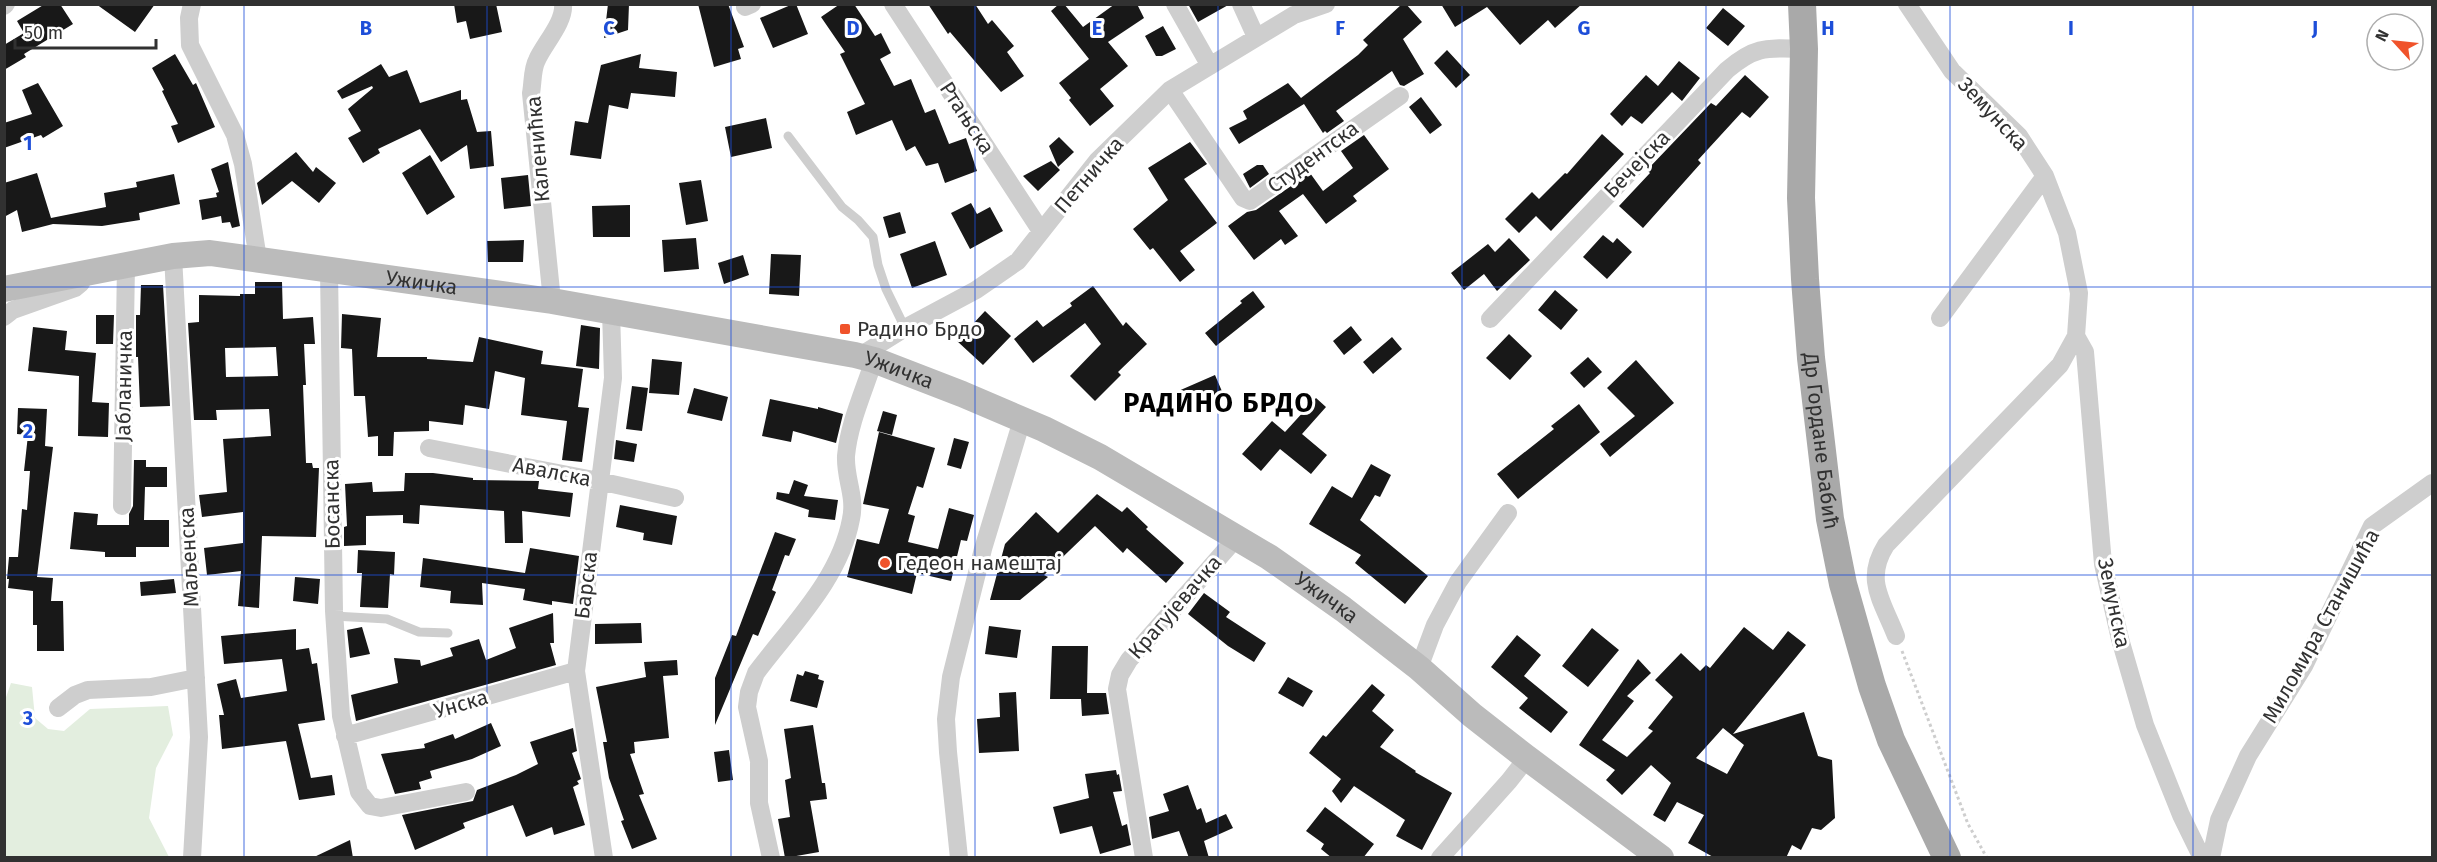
<svg xmlns="http://www.w3.org/2000/svg" width="2437" height="862" font-family="'Fira Sans',sans-serif">
	<style>
		.green { fill: #e3eedf }
		.building { fill: #181818; fill-rule: evenodd }
		.lines { fill: none; stroke-linecap: round; stroke-linejoin: round }
		.path { stroke: #cecece; stroke-width: 3; stroke-dasharray: 3 3; stroke-linecap: butt }
		.lane { stroke: #cecece; stroke-width: 9 }
		.street { stroke: #cecece; stroke-width: 18 }
		.secondary { stroke: #bbb; stroke-width: 26 }
		.primary { stroke: #a9a9a9; stroke-width: 28 }
		.grid { fill: none; stroke: #1d4ed8; stroke-width: 1.5; stroke-opacity: 0.55 }
		.poi-dot { fill: #f0532b; stroke: #fff; stroke-width: 2 }
		.labels { text-anchor: middle; stroke-width: 6; stroke-linejoin: round; paint-order: stroke }
		.street-label { font-size: 21px; fill: #313131; stroke: #fff }
		.poi-label { font-size: 21px; fill: #313131; stroke: #fff; text-anchor: start }
		.district-label { font-size: 27px; font-weight: bold; letter-spacing: 1.5px; fill: #000; stroke: #fff }
		.grid-label { font-size: 20px; text-anchor: middle; font-weight: bold; fill: #1d4ed8; stroke: #fff; stroke-width: 6; stroke-linejoin: round; paint-order: stroke }
	</style>
	<rect width="100%" height="100%" fill="#fff"/>
	<path class="green" d="M11 683 32 687 35 718 48 729 64 731 90 709 168 706 173 735 156 768 149 818 169 857H5L4 703Z"/>
	<path class="building" d="M45 4H60L73 24 24 54 26 57 4 70V45L24 33 17 21Z
		M96 4H155L135 32Z
		M454 4H496L502 32 470 39 466 21 457 23Z
		M608 4H629L628 30 604 38Z
		M698 4H728L744 47 738 49 741 59 714 67Z
		M793 4H796L808 34 773 48 760 18Z
		M840 4H854L875 36 881 33 891 53 880 59 894 86 911 79 925 113 935 109 949 144 966 138 977 171 945 183 938 163 926 166 915 146 906 151 892 120 856 135 847 112 865 104 840 54 845 52 821 17Z
		M928 4H975L988 24 992 20 1014 46 1007 52 1024 76 1001 92 950 32 948 34Z
		M1059 4H1064L1083 27 1115 4H1137L1144 18 1108 42 1128 66 1100 89 1114 106 1090 126 1069 100 1071 98 1059 83 1089 59 1051 11Z
		M1188 4H1230L1198 22Z
		M1402 4H1406L1422 22 1403 39 1424 74 1404 86 1400 85 1392 71 1336 111 1344 121 1327 133 1325 131 1323 133 1304 104 1239 144 1229 128 1247 119 1243 111 1288 83 1301 98 1358 55 1368 45 1363 40Z
		M1441 4H1582L1555 28 1548 20 1520 45 1487 7 1455 27Z
		M1723 8 1745 26 1728 46 1706 28Z
		M1163 26 1176 49 1162 56H1156L1145 36Z
		M1447 50 1470 75 1456 88 1434 63Z
		M175 54 193 85 196 83 215 127 178 143 171 126 178 124 162 91 164 90 152 68Z
		M641 54 639 68 677 72 675 97 631 93 628 109 609 105 601 159 570 155 575 121 588 123 601 65Z
		M1679 61 1700 78 1682 101 1672 92 1642 124 1631 116 1622 126 1610 114 1646 75 1658 86Z
		M381 64 389 77 407 70 420 103 461 90V100L467 99 477 132 491 131 494 166 470 169 467 145 441 162 420 129 378 149 380 153 363 163 348 138 361 131 348 109 373 88 372 86 342 99 337 91Z
		M1745 75 1769 97 1750 118 1742 112 1698 160 1701 163 1643 228 1619 206 1650 173 1647 170 1711 103 1716 106Z
		M38 83 63 126 43 138 41 135 4 148V123L32 114 22 90Z
		M1421 97 1442 125 1430 134 1409 107Z
		M766 118 772 148 731 157 725 127Z
		M1602 134 1624 154 1551 231 1536 216 1519 233 1505 219 1532 192 1539 199 1565 173 1567 174Z
		M1364 135 1389 169 1353 196 1357 201 1326 224 1303 194 1279 211 1298 236 1285 245 1281 239 1254 260 1228 226 1247 212 1256 210 1310 173 1323 191 1353 168 1341 151Z
		M1059 137 1074 152 1058 167 1049 146Z
		M1190 142 1207 164 1184 179 1217 223 1180 251 1195 270 1180 282 1153 248 1150 250 1133 229 1168 200 1148 168Z
		M296 152 313 172 316 167 336 183 319 203 292 181 262 205 257 183Z
		M430 155 455 197 427 215 402 173Z
		M1051 161 1060 170 1038 191 1023 176Z
		M228 162 240 226 232 228 230 222 222 223 221 216 202 220 199 200 217 197 216 193 219 192 211 169Z
		M1257 165H1263L1269 174 1250 188 1243 174Z
		M37 173 51 218 106 207 104 193 137 187 136 182 174 174 180 204 139 213 140 220 102 226 53 224 22 232 17 210 4 217V183Z
		M528 175 531 206 504 209 501 178Z
		M701 180 708 221 686 225 679 183Z
		M971 203 977 214 990 207 1003 231 970 249 951 213Z
		M630 205V237H593L592 206Z
		M900 212 906 233 889 238 883 217Z
		M1603 235 1613 243 1617 238 1632 252 1607 279 1583 257Z
		M696 238 699 269 664 272 662 240Z
		M1509 238 1530 260 1497 291 1484 274 1464 290 1451 273 1488 244 1495 252Z
		M524 240 523 262H488L487 241Z
		M935 241 947 275 912 288 900 254Z
		M771 254 801 255 799 296 769 294Z
		M743 255 749 275 724 284 718 263Z
		M255 282H282L283 319 313 317 315 344H304L306 385H303L306 463H312L313 468H319L316 537 262 536 259 608 238 606 241 571 207 575 204 548 243 543V512L202 517 199 495 227 492 223 439 271 436 269 409 216 410 217 420H194L188 323 199 322V295L240 296V294H255ZM276 347 278 376 226 377 225 348Z
		M141 285H163L170 406 140 407 138 357H136V315H140Z
		M1093 286 1123 326 1126 322 1147 344 1118 372 1121 375 1095 401 1070 376 1101 344 1085 323 1033 363 1014 339 1037 320 1043 327 1072 306 1070 303Z
		M1555 290 1578 310 1561 330 1538 310Z
		M1253 291 1265 307 1216 346 1205 333 1242 303 1240 301Z
		M985 311 1011 336 983 365 957 341Z
		M342 314 381 318 377 357H427V359L473 362 479 337 543 351 541 364 583 369 578 407 589 408 582 462 562 460 567 421 521 415 525 378 495 371 489 409 465 405 463 425 429 421V431L394 432 393 456H378V436L368 437 365 396H354L352 349 341 348Z
		M96 315H114L113 344H96Z
		M581 325 600 328 599 369 576 366Z
		M1351 326 1362 340 1344 355 1333 341Z
		M33 327 67 331 65 350 96 353 92 402 109 403 108 437 78 436 79 376 28 371Z
		M1509 334 1532 356 1510 380 1486 358Z
		M1392 337 1402 349 1373 374 1363 362Z
		M1588 357 1602 372 1584 388 1570 373Z
		M652 359 682 362 679 395 649 393Z
		M1636 360 1674 403 1610 457 1600 444 1635 416 1607 388Z
		M1215 375 1224 396 1185 413 1176 392Z
		M632 386 648 388 642 431 626 429Z
		M694 388 728 397 722 421 687 413Z
		M1316 398 1326 407 1302 434 1327 455 1311 474 1280 449 1261 471 1242 454 1272 421 1285 432Z
		M770 399 818 409V407L843 414 836 443 793 431 791 442 762 436Z
		M1579 404 1600 432 1518 499 1497 474 1554 429 1551 426Z
		M18 408 47 409 45 446 53 447 37 577 53 578 51 601H63L64 651H37V625H33V591L8 588 9 579H7L9 557H18L22 509 27 510 30 471H24L28 435 17 434Z
		M883 411 897 415 892 435 877 431Z
		M879 432 935 448 923 488 917 486 908 514 915 516 908 542 938 549 949 508 974 515 967 541 961 540 951 581 917 573 912 594 847 577 857 539 879 544 889 509 863 504Z
		M954 438 969 442 961 469 947 465Z
		M616 440 637 444 634 462 614 459Z
		M134 460H146V467H167V487H145L144 520H169V547H136V557H105V552L70 549 74 512 98 514 97 525H129V514L133 506Z
		M1371 464 1391 475 1380 497 1375 495 1360 520 1428 576 1405 604 1355 563 1361 555 1309 524 1332 486 1352 498Z
		M405 473H433L473 478V480L539 481 538 489 573 493 570 517 522 511 523 543H505L504 511 420 505 419 524 403 523V515L366 516V545L344 546V527L347 526 345 484 372 482 373 492 404 491Z
		M794 480 808 485 804 496 838 500 835 520 808 517 809 510 776 499 777 492 789 494Z
		M1097 494 1122 512 1127 507 1148 527 1146 529 1184 563 1166 583 1127 548 1123 553 1095 526 1044 575 1048 577 1020 600H990L1005 544 1036 512 1058 533Z
		M620 505 677 516 672 545 643 540 644 533 616 527Z
		M775 532 796 539 789 556 785 555 772 590 776 592 758 636 753 634 715 725V678L732 635 736 636Z
		M530 548 579 556 573 604 552 601V605L523 600 525 589 482 583 483 605 450 603 451 591 420 587 423 558 525 573Z
		M358 550 395 552 394 575 390 574 388 608 360 607 362 573H357Z
		M295 577 320 579 318 604 293 601Z
		M174 579 176 593 141 596 140 582Z
		M1204 593 1230 612 1226 617 1266 643 1254 662 1228 646 1188 614Z
		M553 613 554 643H550L556 665 356 721 351 695 398 683 394 658 420 660 421 666 453 656 450 648 479 639 486 660 516 648 509 628Z
		M641 623 642 643 595 644V624Z
		M989 626 1021 630 1017 658 985 654Z
		M362 627 370 654 350 658 347 630Z
		M1744 627 1773 650 1788 631 1806 645 1733 734 1804 712 1818 756 1832 760 1835 818 1821 830 1812 828 1801 850 1792 845 1786 858H1715L1688 843 1704 815 1677 802 1665 822 1653 815 1671 783 1651 765 1622 795 1606 780 1615 770 1579 745 1638 659 1651 673 1627 696 1634 701 1602 740 1627 757 1653 731 1648 728 1673 697 1655 680 1681 653 1700 671 1706 665 1710 668ZM1723 728 1744 745 1727 774 1696 758Z
		M1592 628 1619 650 1588 687 1562 666Z
		M296 629V650L309 648 312 664 317 663 325 720 298 724 311 778 332 775 335 795 299 800 286 741 222 749 219 715H224L217 684 236 679 241 698 287 691 282 659 224 664 221 636Z
		M1517 635 1541 655 1524 676 1568 712 1551 733 1519 708 1528 698 1491 667Z
		M1052 646H1088L1087 693H1106L1109 714 1082 716 1081 699H1050Z
		M677 660 678 675 663 676 669 738 634 742 635 753 630 754 644 794 639 795 657 839 632 849 621 821 624 820 609 778 603 742H607L596 687 646 677 644 662Z
		M805 671 819 675 818 679 824 681 817 708 790 701 797 674 803 676Z
		M1288 677 1313 691 1303 707 1278 693Z
		M1372 684 1385 695 1372 711 1394 730 1380 747 1416 771 1415 772 1452 793 1422 850 1396 836 1405 820 1354 786 1341 803 1332 791 1341 779 1309 753 1323 735 1326 737Z
		M1016 692 1019 751 979 753 977 719 1000 717 999 693Z
		M491 723 501 746 472 759 430 771 432 778 419 782 421 789 395 794 381 754 425 748 424 744 453 734 455 739Z
		M813 725 822 783H825L827 799 810 801 819 852 785 858 778 819 790 817 785 780 791 778 784 729Z
		M573 728 577 751 572 753 581 779 577 781 579 784 573 787 585 825 554 835 552 827 526 837 513 805 463 823 465 828 415 850 402 815 473 801 477 790 516 775 538 764 530 742Z
		M729 750 733 780 718 782 714 752Z
		M1116 770 1117 775 1119 774 1122 791 1113 792 1122 826 1127 824 1131 845 1100 854 1092 826 1060 834 1053 807 1089 798 1085 774Z
		M1188 785 1197 810 1201 808 1206 823 1226 814 1233 828 1204 841 1209 858H1189L1179 831 1152 839 1149 817 1169 811 1163 794Z
		M1325 807 1374 844 1363 858H1332L1321 849 1324 844 1306 831Z
		M350 840 353 858H312Z"/>
	<g class="lines">
		<path class="path" d="M1902 651 1968 824 1987 858"/>
		<path class="lane" d="M788 136 842 207 858 220 873 237 878 265 886 289 905 328
			M334 616 387 619 419 632 448 633"/>
		<path class="street" d="M192 4 189 18 190 45 235 135 243 164 258 259
			M893 4 1041 231
			M1175 4 1210 66
			M1241 4 1256 37
			M4 6 6 4
			M745 7 752 4
			M1170 90 1243 198 1250 201 1400 96
			M173 256 199 737 192 858
			M329 270 334 611 341 716 359 792 370 806 381 808 466 792
			M552 301 531 93C533 83 532 69 537 60 544 44 565 22 563 4
			M4 317 13 310 75 288 81 283 85 272
			M1940 318 2045 176
			M1490 319 1727 70C1756 45 1768 48 1804 49
			M2076 336 2085 352 2103 564 2120 639 2145 725 2181 815 2202 858
			M860 356 905 328 976 290 1018 261 1097 161 1170 90 1294 15 1326 4
			M429 448 599 481 675 498
			M122 506 126 265
			M1896 636C1882 600 1864 580 1886 545L2060 365 2076 336 2079 293 2067 233 2045 176 2019 136 1952 71 1907 4
			M1419 668 1435 625 1458 582 1508 513
			M58 708 75 695 88 690 151 687 196 678
			M345 736 576 671
			M604 858 576 671 613 378 611 311
			M771 858 759 803V761L747 707 749 692 756 673C791 626 840 579 851 519 856 496 845 479 846 456 849 423 864 391 874 360
			M959 858 948 752 946 719 951 677 983 549 1022 420
			M1144 858 1117 689 1120 675 1129 660 1237 537
			M1440 858 1509 781 1527 758
			M2211 858 2219 820 2248 756 2304 666 2372 526 2432 483"/>
		<path class="secondary" id="s1" d="M4 289 173 256 210 253 552 301 855 355 874 360 962 394 1044 429 1100 457 1269 557 1343 609 1419 668 1472 715 1527 758 1661 858"/>
		<path class="primary" id="s2" d="M1802 4 1804 49 1801 198 1805 279 1811 358 1830 519 1843 584 1872 686 1891 740 1947 858"/>
	</g>
	<path class="grid" d="M244 4V858M487 4V858M731 4V858M975 4V858M1218 4V858M1462 4V858M1706 4V858M1950 4V858M2193 4V858M4 287H2432M4 575H2432"/>
	<g class="poi-dot">
		<rect x="839" y="323" width="12" height="12" rx="3"/>
		<circle cx="885" cy="563" r="6"/>
	</g>
	<g class="labels">
		<g class="street-label">
			<text transform="translate(1993 114) rotate(47)" y="7">Земунска</text>
			<text transform="translate(967 118) rotate(57)" y="7">Ртањска</text>
			<text transform="translate(538 149) rotate(-95)" y="7">Каленићка</text>
			<text transform="translate(1313 157) rotate(-36)" y="7">Студентска</text>
			<text transform="translate(1637 164) rotate(-46)" y="7">Бечејска</text>
			<text transform="translate(1089 175) rotate(-49)" y="7">Петничка</text>
			<text dy="7" stroke="none"><textPath href="#s1" startOffset="423">Ужичка</textPath></text>
			<text dy="7" stroke="none"><textPath href="#s1" startOffset="909">Ужичка</textPath></text>
			<text transform="translate(124 386) rotate(-89)" y="7">Јабланичка</text>
			<text dy="7" stroke="none"><textPath href="#s2" startOffset="438">Др Гордане Бабић</textPath></text>
			<text transform="translate(552 472) rotate(11)" y="7">Авалска</text>
			<text transform="translate(332 504) rotate(-91)" y="7">Босанска</text>
			<text transform="translate(189 557) rotate(-93)" y="7">Маљенска</text>
			<text transform="translate(586 585) rotate(-83)" y="7">Барска</text>
			<text dy="7" stroke="none"><textPath href="#s1" startOffset="1395">Ужичка</textPath></text>
			<text transform="translate(2114 603) rotate(78)" y="7">Земунска</text>
			<text transform="translate(1175 607) rotate(-49)" y="7">Крагујевачка</text>
			<text transform="translate(2321 626) rotate(-61)" y="7">Миломира Станишића</text>
			<text transform="translate(461 704) rotate(-16)" y="7">Унска</text>
		</g>
		<g class="poi-label">
			<text x="857" y="336">Радино Брдо</text>
			<text x="897" y="570">Гедеон намештај</text>
		</g>
		<g class="district-label">
			<text x="1219" y="412">РАДИНО БРДО</text>
		</g>
	</g>
	<g class="grid-label">
		<text x="366" y="35">B</text>
		<text x="609" y="35">C</text>
		<text x="853" y="35">D</text>
		<text x="1097" y="35">E</text>
		<text x="1340" y="35">F</text>
		<text x="1584" y="35">G</text>
		<text x="1828" y="35">H</text>
		<text x="2071" y="35">I</text>
		<text x="2315" y="35">J</text>
		<text x="28" y="150">1</text>
		<text x="28" y="438">2</text>
		<text x="28" y="725">3</text>
	</g>
	<rect width="2437" height="862" fill="none" stroke="#313131" stroke-width="12"/>
	<g transform="translate(2395 42) rotate(297)"><circle r="28" fill="#ffffff" stroke="#adadad" stroke-width="1.5"/>
	<path d="M0-4.5L10 22L0 15L-10 22Z" fill="#f0532b"/>
	<text y="-9" font-size="16" font-weight="bold" text-anchor="middle" fill="#313131">N</text>
	</g>
	<path d="M15 39v9h141v-9" fill="none" stroke="#313131" stroke-width="3"/>
	<text x="24" y="39" font-size="18" fill="#313131" stroke="#ffffff" stroke-width="4.5" paint-order="stroke">50 m</text>
</svg>
